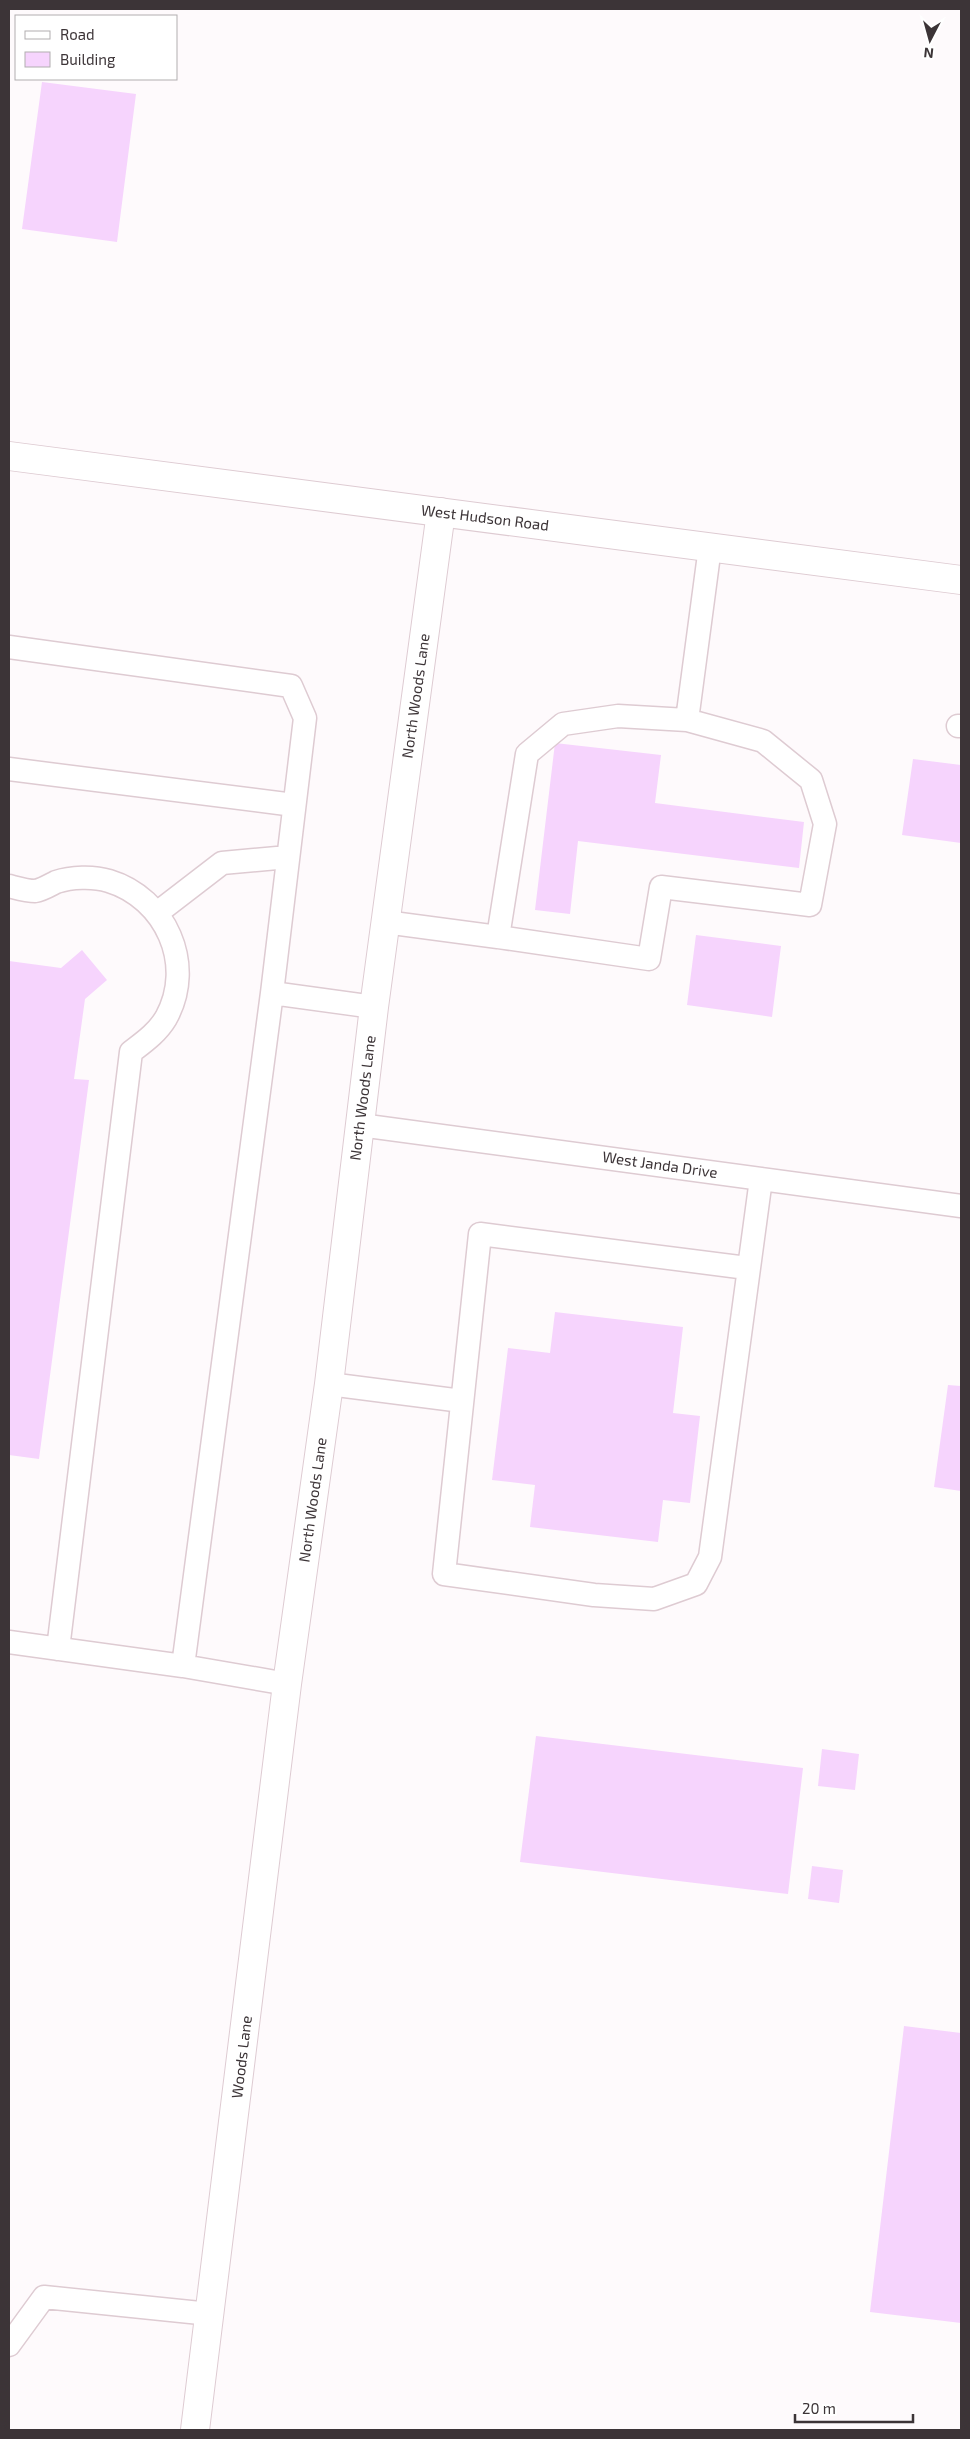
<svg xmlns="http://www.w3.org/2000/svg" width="970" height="2439" font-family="'Exo 2',sans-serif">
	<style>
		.building { fill: #f6d4fd }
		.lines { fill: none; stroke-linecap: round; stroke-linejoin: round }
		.lane-casing { stroke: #decbd2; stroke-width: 25 }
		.secondary-casing { stroke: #decbd2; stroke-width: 30 }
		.highway-casing { stroke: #decbd2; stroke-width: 30 }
		.lane { stroke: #fff; stroke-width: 22 }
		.secondary { stroke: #fff; stroke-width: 28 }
		.highway { stroke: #fff; stroke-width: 28 }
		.labels { text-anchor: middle; stroke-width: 4.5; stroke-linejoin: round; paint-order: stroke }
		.street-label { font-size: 15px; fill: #3c3437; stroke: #fff }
	</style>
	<rect width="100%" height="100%" fill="#fefafc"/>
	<path class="building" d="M42 82 136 94 117 242 22 229Z
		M555 743 661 755 655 803 804 822 799 868 578 841 570 914 535 910Z
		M913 759 961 765V843L902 835Z
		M696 935 781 946 772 1017 687 1005Z
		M82 950 107 980 85 999 74 1079 89 1080 39 1459 9 1455V961L61 968Z
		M555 1312 683 1327 673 1413 700 1416 690 1503 663 1500 658 1542 530 1527 535 1485 492 1480 508 1348 550 1353Z
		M948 1385 961 1386V1491L934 1487Z
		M536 1736 803 1768 788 1894 520 1862Z
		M822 1749 859 1754 855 1790 818 1786Z
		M812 1866 843 1870 839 1903 808 1899Z
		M904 2026 961 2033V2323L870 2312Z"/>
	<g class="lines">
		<defs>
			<path id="lane" d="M9 647 291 686 305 718 272 993
				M958 726H961
				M9 769 294 805
				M9 886C17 888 27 891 35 891 42 890 50 885 56 882 71 877 93 876 109 881 165 898 196 964 166 1018 157 1033 144 1042 131 1052L58 1649
				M157 913 222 863 288 857
				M385 922 498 937 527 754 563 724 618 716 687 720 710 547
				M498 937 649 959 661 887 810 905 825 824 811 780 763 741 687 720
				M360 1125 961 1206
				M747 1268 480 1234 444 1574 594 1595 654 1599 696 1584 710 1557 761 1179
				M329 1384 462 1401
				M9 1642 183 1666 272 993 374 1007
				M183 1666 287 1684
				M9 2345 44 2297 210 2314"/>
			<path id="secondary" d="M195 2430 287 1684 329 1384 374 1007 441 512"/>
			<path id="highway" d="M9 456 961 580"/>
		</defs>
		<use href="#lane" class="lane-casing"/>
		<use href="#secondary" class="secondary-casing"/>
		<use href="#highway" class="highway-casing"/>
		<use href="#lane" class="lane"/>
		<use href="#secondary" class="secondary"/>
		<use href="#highway" class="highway"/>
	</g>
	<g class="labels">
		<g class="street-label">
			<text transform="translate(485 518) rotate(7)" y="5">West Hudson Road</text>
			<text transform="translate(416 696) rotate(-82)" y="5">North Woods Lane</text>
			<text transform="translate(363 1098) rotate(-83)" y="5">North Woods Lane</text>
			<text transform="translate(660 1165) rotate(8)" y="5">West Janda Drive</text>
			<text transform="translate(313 1500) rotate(-82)" y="5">North Woods Lane</text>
			<text transform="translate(242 2057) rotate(-83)" y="5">Woods Lane</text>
		</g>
	</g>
	<rect width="970" height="2439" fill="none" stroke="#3c3437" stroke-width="20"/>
	<rect x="15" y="15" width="162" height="65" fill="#ffffff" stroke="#b1aeaf"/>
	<rect x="25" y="31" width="25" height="8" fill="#ffffff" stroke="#b1aeaf"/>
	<text x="60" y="40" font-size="15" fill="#3c3437">Road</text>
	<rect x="25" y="52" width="25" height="15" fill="#f6d4fd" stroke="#b1aeaf"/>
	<text x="60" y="65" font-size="15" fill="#3c3437">Building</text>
	<g transform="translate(930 40) rotate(186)" stroke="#ffffff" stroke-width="4" paint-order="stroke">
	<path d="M0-4L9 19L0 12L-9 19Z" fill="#3c3437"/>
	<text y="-8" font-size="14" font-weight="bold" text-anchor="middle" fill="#3c3437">N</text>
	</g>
	<path d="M795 2414v8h118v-8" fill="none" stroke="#3c3437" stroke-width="2.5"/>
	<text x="802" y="2414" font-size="15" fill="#3c3437" stroke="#ffffff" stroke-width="4" paint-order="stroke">20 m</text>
</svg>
